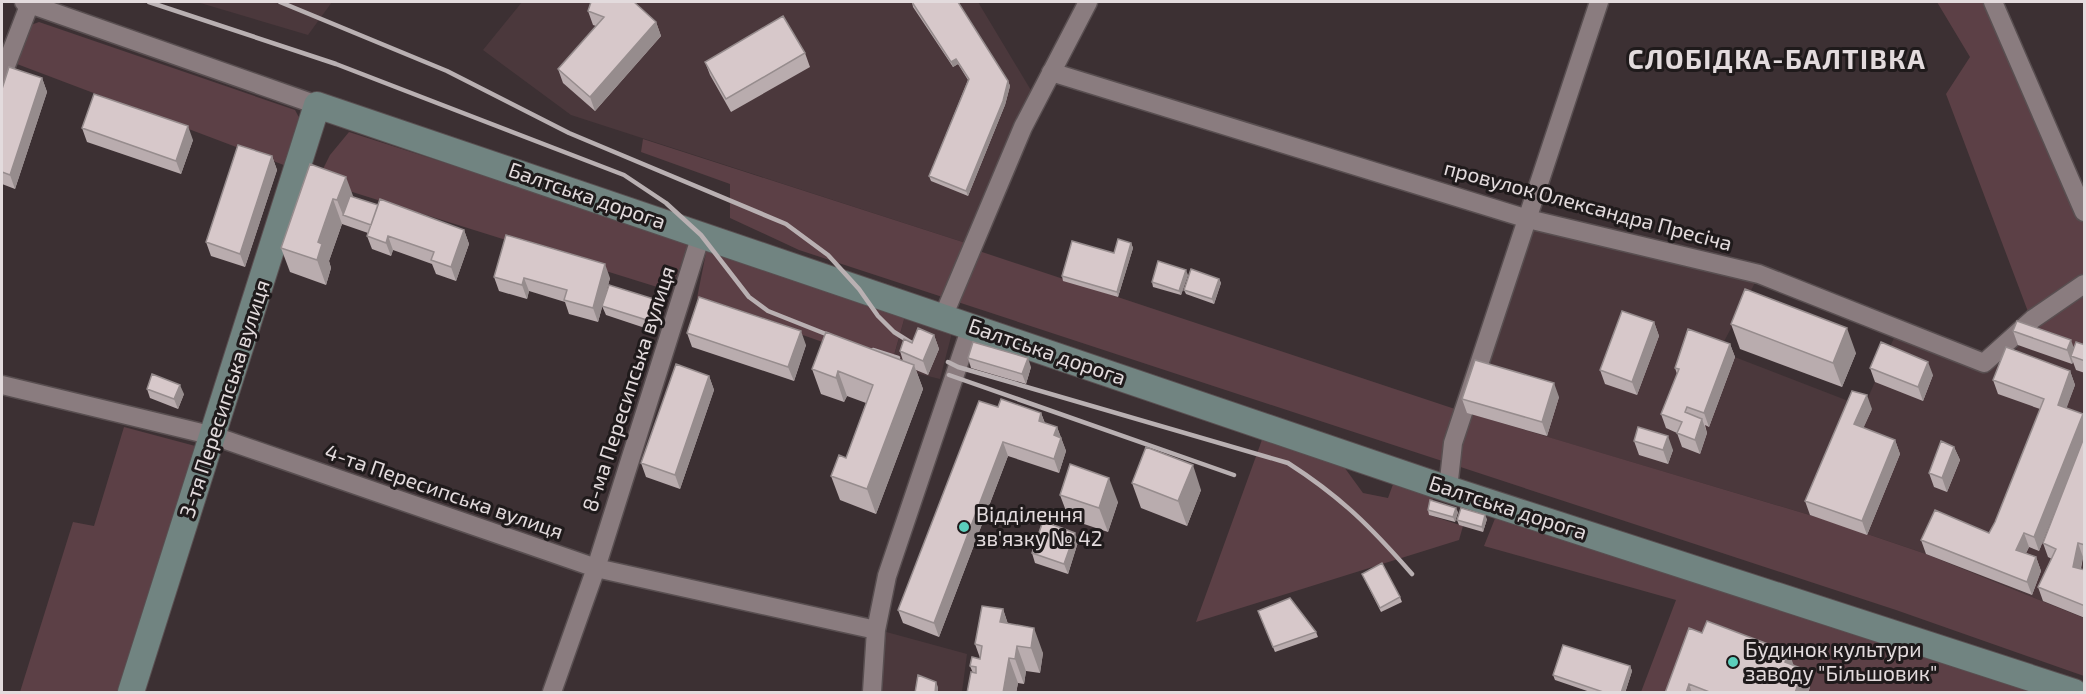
<svg xmlns="http://www.w3.org/2000/svg" width="2086" height="694" font-family="'Exo 2',sans-serif">
	<style>
		.built { fill: #4b383c }
		.green { fill: #5c4046 }
		.lines { fill: none; stroke-linecap: round; stroke-linejoin: round }
		.street-casing { stroke: #594f51; stroke-width: 21 }
		.secondary-casing { stroke: #594f51; stroke-width: 28 }
		.street { stroke: #8a7c7f; stroke-width: 18 }
		.secondary { stroke: #718481; stroke-width: 26 }
		.rail { stroke: #b9b0b2; stroke-width: 4.5 }
		.wall { fill: #b9acae }
		.shaded-wall { fill: #968c8d }
		.building { fill: #d7c8ca; stroke: #968c8d; stroke-width: 1.5 }
		.poi-dot { fill: #5bcebb; stroke: #1f1a1b; stroke-width: 2 }
		.labels { text-anchor: middle; stroke-width: 6; stroke-linejoin: round; paint-order: stroke }
		.street-label { font-size: 21px; fill: #e3dbdd; stroke: #1f1a1b }
		.poi-label { font-size: 21px; fill: #e3dbdd; stroke: #1f1a1b; text-anchor: start }
		.district-label { font-size: 27px; font-weight: bold; letter-spacing: 1.5px; fill: #e3dbdd; stroke: #1f1a1b }
	</style>
	<rect width="100%" height="100%" fill="#3c3033"/>
	<path class="built" d="M197 2H332L308 35Z
		M522 2H978L1035 97 972 245 571 115 483 50Z
		M1531 222 1758 277 1719 351 1864 407 1897 331 1983 365 2011 361 2022 335 2084 357V618L1926 554 1823 519 1467 413Z
		M905 316 953 329 940 379 891 367Z
		M879 630 967 654 962 692H883Z"/>
	<path class="green" d="M1937 2H1993L2084 218V281L2030 317 1946 94 1970 57Z
		M39 22 295 110 303 125 289 167 9 61 20 29Z
		M349 132 691 242 670 291 317 181 330 155Z
		M643 139 972 245 976 250 1458 410 1823 519 1926 554 2084 618V676L1896 610 799 250 730 218V184L641 152Z
		M707 248 905 316 891 366 697 298Z
		M2084 291V357L2022 335Z
		M124 427 199 447 120 692H20L73 522 94 526Z
		M1263 437 1339 460 1363 493 1388 498 1396 476 1436 488 1429 515 1463 526 1459 540 1196 622Z
		M1498 511 2036 692H1641L1676 600 1484 546Z"/>
	<g class="lines">
		<defs>
			<path id="street" d="M24 2 317 105
				M1993 2 2084 212
				M1051 72 1528 219 1759 274 1984 363 2033 319 2084 284
				M2 76 30 3
				M943 317 1023 127 1088 2
				M2 385 214 436 596 568 876 630
				M1448 489 1453 443 1599 2
				M552 692 596 568 701 235
				M872 692 876 630 887 576 971 327"/>
			<path id="secondary" d="M131 692 317 105 1448 489 2074 692"/>
		</defs>
		<use href="#street" class="street-casing"/>
		<use href="#secondary" class="secondary-casing"/>
		<use href="#street" class="street"/>
		<use href="#secondary" class="secondary"/>
		<path class="rail" d="M149 2 336 64 624 175 666 203 701 235 749 297 768 311 841 340
			M280 2 447 71 569 133 786 224 828 255 859 289 878 316 894 332 918 347
			M873 350 898 358
			M948 362 958 367 1288 463C1341 497 1371 527 1412 574
			M949 375 1234 475"/>
	</g>
	<path class="wall" d="M912 2 1008 81 1010 86 1005 105 968 196 931 181 929 176 968 80 958 64 953 67 913 7Z
		M588 11 656 22 661 36 595 111 563 83 558 69 596 26 593 25Z
		M805 53 810 67 731 112 710 75 705 62Z
		M42 78 47 92 15 189 2 184V89Z
		M82 128 193 140 181 174 87 142Z
		M272 156 277 170 245 267 211 256 206 242Z
		M310 164 353 198 464 230 469 244 456 281 436 274 432 264 393 250 391 256 372 249 367 236 368 233 342 224 329 261 331 268 326 285 290 272 281 248Z
		M1131 243 1133 248 1118 297 1063 281 1062 276 1114 253Z
		M1188 275 1181 295 1153 287 1152 282Z
		M494 277 610 278 598 322 569 314 565 302 529 291 527 299 499 291Z
		M1219 279 1221 283 1214 304 1186 294 1184 290Z
		M602 306 661 310 654 331 606 315Z
		M1654 322 1659 336 1637 395 1605 384 1600 370Z
		M1731 324 1856 353 1842 387 1740 349Z
		M2013 331 2074 347 2085 345V373L2076 370 2073 362 2072 364 2018 345Z
		M687 333 806 345 794 381 692 347Z
		M934 335 939 349 928 375 916 370 923 389 876 514 840 500 831 476 846 458 866 403 847 396 844 402 821 394 812 369 903 361 900 351 912 343Z
		M1730 344 1735 357 1709 427 1705 425 1707 433 1700 454 1682 447 1677 433 1666 428 1661 414 1677 374 1675 368Z
		M968 358 1031 367 1026 384 971 368Z
		M1870 368 1933 375 1923 401 1875 382Z
		M2070 371 2075 385 2066 408 2083 414 2085 419V557H2083L2081 569 2085 570V618L2043 601 2038 587 2052 559 2048 557 2043 543 2070 472 2039 551 2029 547 2026 553 2036 557 2041 571 2032 595 1926 554 1921 540 1989 533 1995 522 2040 409 1998 394 1993 380Z
		M709 376 714 390 680 489 646 477 641 463Z
		M147 389 184 394 178 409 150 398Z
		M1559 397 1547 436 1467 413 1462 399Z
		M998 407 1041 413 1045 423 1057 427 1066 451 1059 473 1008 456 939 637 903 623 898 610Z
		M1872 409 1863 428 1895 440 1900 454 1867 535 1810 515 1805 501Z
		M1634 441 1673 450 1668 464 1639 455Z
		M1954 447 1960 460 1947 492 1934 487 1929 473Z
		M1132 483 1201 490 1187 526 1141 508Z
		M1060 495 1118 502 1108 532 1069 519Z
		M1428 510 1458 512 1455 522 1429 515Z
		M1487 519 1483 532 1459 525 1457 520Z
		M1078 542 1068 574 1035 563 1032 553Z
		M1362 574 1400 597 1402 602 1381 612Z
		M1003 609 1008 624 1043 653 1040 673 1026 671 1024 684 1018 683 1016 693H967L973 673 970 666 980 658 975 644Z
		M1258 611 1316 632 1318 637 1275 652Z
		M1689 628 1803 669 1810 687 1808 693H1665Z
		M1630 666 1632 671 1625 693H1593L1555 680 1553 675Z"/>
	<path class="shaded-wall" d="M656 22 661 36 595 111 590 97Z
		M956 59 958 64 953 67 951 62Z
		M42 78 47 92 15 189 10 175Z
		M1008 81 1010 86 1005 105 968 196 966 191Z
		M188 126 193 140 181 174 176 161Z
		M272 156 277 170 245 267 240 254Z
		M346 177 355 201 343 215 337 200Z
		M333 199 342 224 329 261 331 268 326 285 317 260 318 242Z
		M464 230 469 244 456 281 451 267Z
		M388 236 393 250 391 256 386 243Z
		M1131 243 1133 248 1118 297 1117 292Z
		M605 264 610 278 598 322 593 308Z
		M1186 270 1188 275 1181 295 1179 291Z
		M524 278 529 291 527 299 522 285Z
		M1219 279 1221 283 1214 304 1212 299Z
		M657 300 661 310 654 331 650 321Z
		M1654 322 1659 336 1637 395 1632 382Z
		M1847 328 1856 353 1842 387 1833 363Z
		M801 331 806 345 794 381 788 367Z
		M934 335 939 349 928 375 923 361Z
		M2071 340 2076 354 2071 356 2073 362 2072 364 2067 350Z
		M1730 344 1735 357 1709 427 1704 413Z
		M1028 358 1031 367 1026 384 1022 374Z
		M1928 362 1933 375 1923 401 1918 387Z
		M914 365 923 389 876 514 867 489Z
		M838 371 847 396 844 402 836 378Z
		M2070 371 2075 385 2063 418 2058 405Z
		M709 376 714 390 680 489 675 475Z
		M1554 383 1559 397 1547 436 1542 422Z
		M180 385 184 394 178 409 174 399Z
		M1867 395 1872 409 1859 438 1854 424Z
		M1041 413 1046 427 1039 421Z
		M2083 414 2085 419V436L2039 551 2034 537Z
		M1702 419 1707 433 1700 454 1695 440Z
		M1057 427 1066 451 1059 473 1054 459V435Z
		M1668 436 1673 450 1668 464 1663 450Z
		M1895 440 1900 454 1867 535 1862 521Z
		M1003 442 1008 456 939 637 934 623Z
		M1954 447 1960 460 1947 492 1942 478Z
		M1193 465 1201 490 1187 526 1178 501Z
		M1109 478 1118 502 1108 532 1099 508Z
		M1456 508 1458 512 1455 522 1453 517Z
		M1485 515 1487 519 1483 532 1482 527Z
		M1075 533 1078 542 1068 574 1064 564Z
		M2024 533 2029 547 2021 564 2016 550Z
		M2078 543 2083 557 2078 580 2073 567Z
		M2036 557 2041 571 2032 595 2027 582Z
		M1003 609 1011 634 1000 622Z
		M1034 628 1043 653 1040 673 1031 648Z
		M1017 646 1026 671 1024 684 1015 659Z
		M1789 652 1795 669 1785 662Z
		M1009 658 1018 683 1016 693H1003Z
		M1630 666 1632 671 1625 693H1621Z
		M1803 669 1810 687 1808 693H1795Z
		M936 682 938 687V693H935Z
		M1689 684 1692 693H1686Z"/>
	<path class="building" d="M591 2H634L656 22 590 97 558 69 604 17 588 11Z
		M912 2H958L1008 81 1003 101 966 191 929 176 969 79 956 59 951 62Z
		M783 16 805 53 726 99 705 62Z
		M9 67 42 78 10 175 2 172V89Z
		M94 94 188 126 176 161 82 128Z
		M238 145 272 156 240 254 206 242Z
		M310 164 346 177 337 200 333 199 318 242 322 244 317 260 281 248Z
		M350 196 378 205 371 225 343 215Z
		M380 199 464 230 451 267 431 260 434 252 388 236 386 243 367 236Z
		M506 235 605 264 593 308 564 300 567 290 524 278 522 285 494 277Z
		M1118 239 1131 243 1117 292 1062 276 1072 241 1114 253Z
		M1158 261 1186 270 1179 291 1152 282Z
		M1191 269 1219 279 1212 299 1184 290Z
		M609 285 657 300 650 321 602 306Z
		M1745 289 1847 328 1833 363 1731 324Z
		M699 297 801 331 788 367 687 333Z
		M1622 311 1654 322 1632 382 1600 370Z
		M2017 321 2071 340 2067 350 2013 331Z
		M918 328 934 335 923 361 900 351 904 339 912 343Z
		M1688 329 1730 344 1704 413 1687 407 1685 412 1702 419 1695 440 1677 433 1682 422 1661 414 1679 369 1675 368Z
		M826 332 914 365 867 489 831 476 839 455 846 458 873 385 838 371 836 378 812 369Z
		M973 342 1028 358 1022 374 968 358Z
		M1881 342 1928 362 1918 387 1870 368Z
		M2076 342 2085 345V361L2071 356Z
		M2006 347 2070 371 2058 405 2083 414 2034 537 2024 533 2016 550 2036 557 2027 582 1921 540 1935 510 1989 533 1995 522 2044 399 1993 380Z
		M1475 360 1554 383 1542 422 1462 399Z
		M676 364 709 376 675 475 641 463Z
		M152 374 180 385 174 399 147 389Z
		M1852 391 1867 395 1854 424 1895 440 1862 521 1805 501Z
		M1001 399 1041 413 1039 421 1057 427 1054 435 1061 438 1054 459 1003 442 934 623 898 610 979 401 998 407Z
		M1638 427 1668 436 1663 450 1634 441Z
		M2085 435V545L2078 543 2073 567 2085 570V606L2038 587 2056 549 2043 543Z
		M1941 441 1954 447 1942 478 1929 473Z
		M1146 447 1193 465 1178 501 1132 483Z
		M1070 464 1109 478 1099 508 1060 495Z
		M1430 500 1456 508 1453 517 1428 510Z
		M1461 508 1485 515 1482 527 1457 520Z
		M1043 521 1075 533 1064 564 1032 553Z
		M1382 563 1400 597 1380 608 1362 574Z
		M1290 598 1316 632 1273 647 1258 611Z
		M982 606 1003 609 1000 622 1034 628 1031 648 1017 646 1015 659 1009 658 1003 693H967L971 672 976 673V667L970 666 972 657 980 659 982 646 975 644Z
		M1707 621 1789 652 1785 662 1803 669 1795 693H1712L1689 684 1686 693H1665L1689 628 1702 633Z
		M1563 645 1630 666 1621 693H1606L1553 675Z
		M918 675 936 682 935 693H915Z"/>
	<g class="poi-dot">
		<circle cx="964" cy="527" r="6"/>
		<circle cx="1733" cy="662" r="6"/>
	</g>
	<g class="labels">
		<g class="street-label">
			<text transform="translate(587 196) rotate(19)" y="7">Балтська дорога</text>
			<text transform="translate(1588 206) rotate(15)" y="7">провулок Олександра Пресіча</text>
			<text transform="translate(1047 352) rotate(19)" y="7">Балтська дорога</text>
			<text transform="translate(629 389) rotate(-72)" y="7">8-ма Пересипська вулиця</text>
			<text transform="translate(225 399) rotate(-72)" y="7">3-тя Пересипська вулиця</text>
			<text transform="translate(444 492) rotate(19)" y="7">4-та Пересипська вулиця</text>
			<text transform="translate(1508 508) rotate(18)" y="7">Балтська дорога</text>
		</g>
		<g class="poi-label">
			<text x="976" y="522">Відділення<tspan x="976" dy="24">зв'язку № 42</tspan></text>
			<text x="1745" y="657">Будинок культури<tspan x="1745" dy="24">заводу "Більшовик"</tspan></text>
		</g>
		<g class="district-label">
			<text x="1777" y="69">СЛОБІДКА-БАЛТІВКА</text>
		</g>
	</g>
	<rect width="2086" height="694" fill="none" stroke="#e3dbdd" stroke-width="6"/>
</svg>
